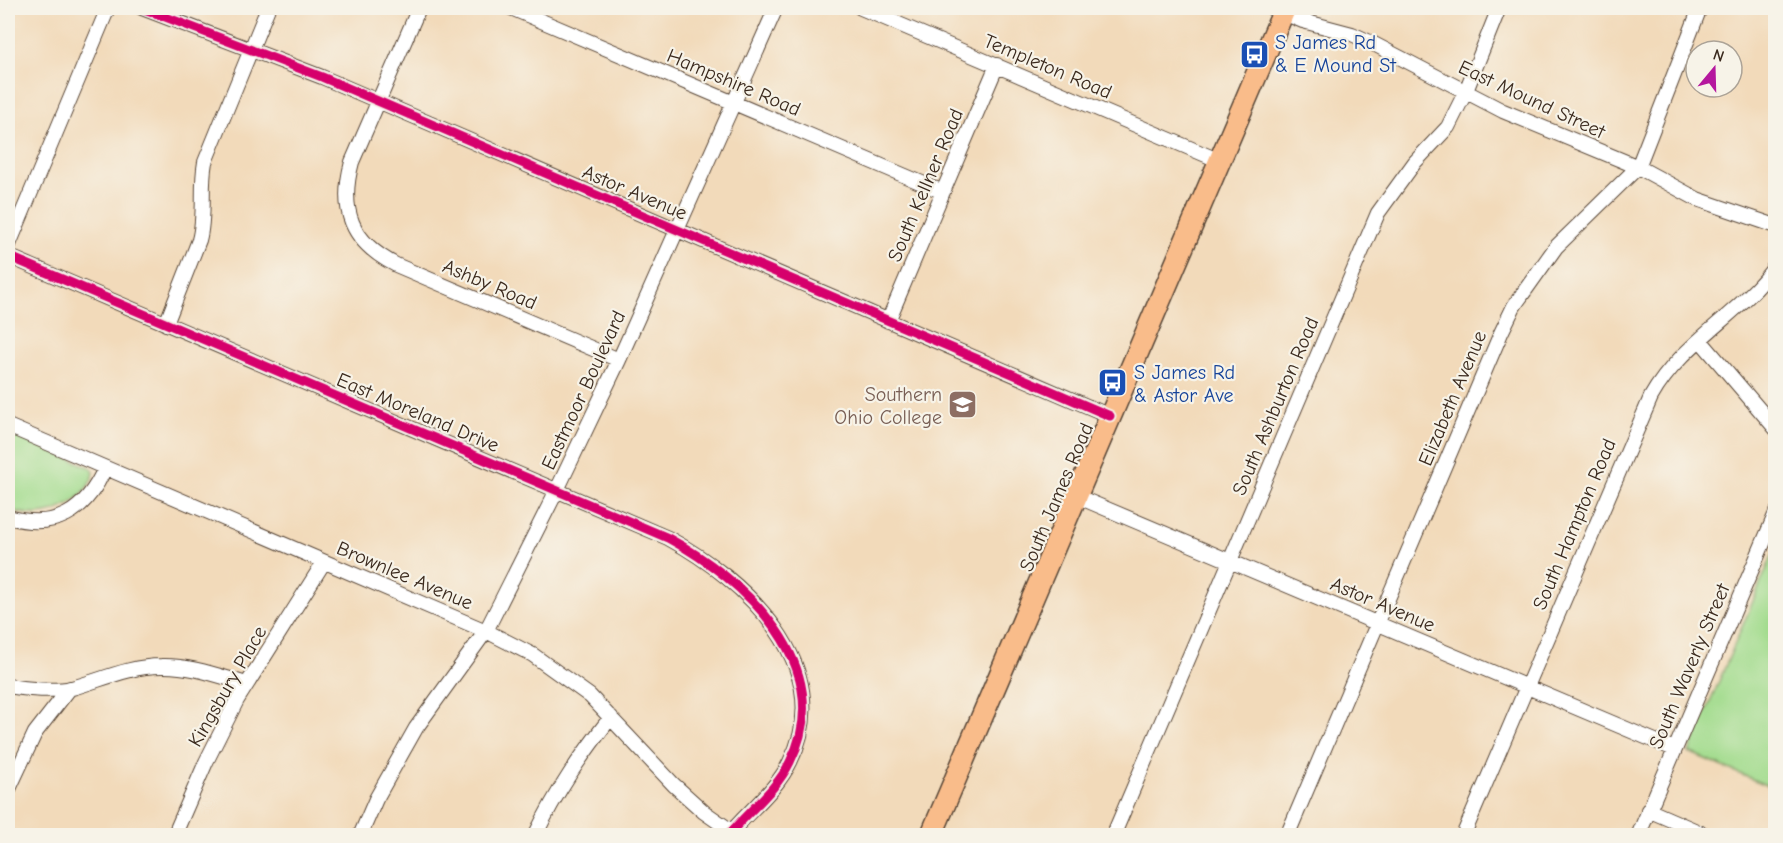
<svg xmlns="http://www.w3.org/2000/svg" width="1783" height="843" font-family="'Comic Neue',sans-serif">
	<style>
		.green { fill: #a3dc8e; stroke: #6f8356; stroke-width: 1.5 }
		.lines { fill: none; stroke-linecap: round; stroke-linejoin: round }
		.minor-casing { stroke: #564435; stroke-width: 16 }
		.primary-casing { stroke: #564435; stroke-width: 24 }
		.minor { stroke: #fff; stroke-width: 14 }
		.primary { stroke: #f9bc8a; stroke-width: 21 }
		.cycleway-casing { stroke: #f7f3e8; stroke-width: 13 }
		.cycleway { stroke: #d6006c; stroke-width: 9 }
		.labels { text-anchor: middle; stroke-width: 4.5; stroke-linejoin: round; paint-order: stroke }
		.transit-label { font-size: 20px; fill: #164399; stroke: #f7f3e8; text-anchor: start }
		.street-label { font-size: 20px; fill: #3b2a1e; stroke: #f7f3e8 }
		.education-label { font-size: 20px; fill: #785e54; stroke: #f7f3e8; text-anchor: end }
	</style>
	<rect width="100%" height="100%" fill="#f7f3e8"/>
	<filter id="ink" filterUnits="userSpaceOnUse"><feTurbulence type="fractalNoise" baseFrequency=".0167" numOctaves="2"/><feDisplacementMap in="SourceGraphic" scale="12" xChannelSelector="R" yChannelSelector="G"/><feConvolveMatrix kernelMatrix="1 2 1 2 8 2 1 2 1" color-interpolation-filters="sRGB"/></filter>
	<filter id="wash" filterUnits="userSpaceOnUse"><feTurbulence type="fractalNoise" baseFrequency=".008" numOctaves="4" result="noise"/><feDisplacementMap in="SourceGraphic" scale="24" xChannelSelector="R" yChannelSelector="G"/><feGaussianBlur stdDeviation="1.35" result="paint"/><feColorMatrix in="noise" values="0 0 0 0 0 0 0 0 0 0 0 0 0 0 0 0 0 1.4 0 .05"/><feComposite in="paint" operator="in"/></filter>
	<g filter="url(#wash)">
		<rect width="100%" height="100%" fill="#f2daba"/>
		<path class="green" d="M8 432 92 468 94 473C82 509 40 522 8 509Z
			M1775 549V789L1689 752Z"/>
	</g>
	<g filter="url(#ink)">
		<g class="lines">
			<defs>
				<path id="minor" d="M142 8 322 77 1110 416
					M419 8 352 162C339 210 351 242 396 265L619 360
					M511 8 943 192
					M861 8 1220 161
					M1272 8 1303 21 1352 34 1372 43 1503 111 1638 167 1697 199 1776 226
					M8 247 108 8
					M8 256 668 538C744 579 839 666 790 762 776 791 748 811 728 836
					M888 321 997 65
					M166 324 199 240C206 215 200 188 205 162L268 8
					M1700 340 1776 429
					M8 426 486 631 533 655 590 696 674 785 704 812 737 835
					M1076 496 1674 749
					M8 517C55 530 85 513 105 468
					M8 686C27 689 52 692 72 688 101 680 130 666 161 666 190 665 219 676 247 684
					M8 791 35 733 70 688
					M1648 810 1708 836
					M174 836 206 762 237 700 324 562
					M360 836 376 799 416 728 486 631 557 490 619 360 776 8
					M535 836C557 790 580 757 611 717
					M1113 836 1378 213 1415 162 1448 127 1466 91 1499 8
					M1287 836 1501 333 1514 306 1556 247 1638 167 1700 8
					M1463 836 1651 397C1681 343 1740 315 1776 265
					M1638 836 1776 513"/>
				<path id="primary" d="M931 836 1285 8"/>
			</defs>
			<use href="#minor" class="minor-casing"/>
			<use href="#primary" class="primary-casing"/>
			<use href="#minor" class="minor"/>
			<use href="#primary" class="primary"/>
			<defs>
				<path id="cycleway" d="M142 8 322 77 1110 416
					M8 256 668 538C744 579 839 666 790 762 776 791 748 811 728 836"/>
			</defs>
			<use href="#cycleway" class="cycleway-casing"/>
			<use href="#cycleway" class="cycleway"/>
		</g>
	</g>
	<defs>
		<symbol id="bus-square" viewBox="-11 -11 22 22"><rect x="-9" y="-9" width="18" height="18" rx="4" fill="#1a4fb4" stroke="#f7f3e8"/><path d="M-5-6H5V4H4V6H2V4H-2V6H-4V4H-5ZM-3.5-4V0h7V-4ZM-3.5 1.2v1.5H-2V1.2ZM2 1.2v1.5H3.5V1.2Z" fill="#fff"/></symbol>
		<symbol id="university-square" viewBox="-11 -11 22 22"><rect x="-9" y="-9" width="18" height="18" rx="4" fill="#8d6e63" stroke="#f7f3e8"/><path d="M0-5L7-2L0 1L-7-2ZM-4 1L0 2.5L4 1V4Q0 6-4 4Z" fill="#fff"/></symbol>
	</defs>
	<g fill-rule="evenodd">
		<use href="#bus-square" x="1238" y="38" width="33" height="33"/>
		<use href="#bus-square" x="1096" y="366" width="33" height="33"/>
		<use href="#university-square" x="946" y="388" width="33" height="33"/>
	</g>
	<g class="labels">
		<g class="transit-label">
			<text x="1275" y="49">S James Rd<tspan x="1275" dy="23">&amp; E Mound St</tspan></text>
			<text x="1134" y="379">S James Rd<tspan x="1134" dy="23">&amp; Astor Ave</tspan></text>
		</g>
		<g class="street-label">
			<text transform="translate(1048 66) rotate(23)" y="7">Templeton Road</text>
			<text transform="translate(734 82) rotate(23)" y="7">Hampshire Road</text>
			<text transform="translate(1532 99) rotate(25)" y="7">East Mound Street</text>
			<text transform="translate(925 185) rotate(-67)" y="7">South Kellner Road</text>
			<text transform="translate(635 192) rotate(23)" y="7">Astor Avenue</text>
			<text transform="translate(490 284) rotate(23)" y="7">Ashby Road</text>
			<text transform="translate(583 390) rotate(-65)" y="7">Eastmoor Boulevard</text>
			<text transform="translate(1452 398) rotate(-67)" y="7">Elizabeth Avenue</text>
			<text transform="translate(1275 406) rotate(-67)" y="7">South Ashburton Road</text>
			<text transform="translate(418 412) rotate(23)" y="7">East Moreland Drive</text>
			<text transform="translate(1056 497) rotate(-67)" y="7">South James Road</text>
			<text transform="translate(1574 524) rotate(-67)" y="7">South Hampton Road</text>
			<text transform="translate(405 575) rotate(23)" y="7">Brownlee Avenue</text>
			<text transform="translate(1383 604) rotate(23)" y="7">Astor Avenue</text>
			<text transform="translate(1689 666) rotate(-67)" y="7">South Waverly Street</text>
			<text transform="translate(227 686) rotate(-60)" y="7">Kingsbury Place</text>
		</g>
		<g class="education-label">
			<text x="942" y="401">Southern<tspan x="942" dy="23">Ohio College</tspan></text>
		</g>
	</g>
	<rect width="1783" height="843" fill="none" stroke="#f7f3e8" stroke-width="30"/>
	<g transform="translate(1714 69) rotate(19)"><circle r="28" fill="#f7f3e8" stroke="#aca397" stroke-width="1.5"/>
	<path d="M0-4.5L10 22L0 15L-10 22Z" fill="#b5179e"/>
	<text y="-9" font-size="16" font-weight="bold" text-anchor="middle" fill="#3b2a1e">N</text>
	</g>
</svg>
